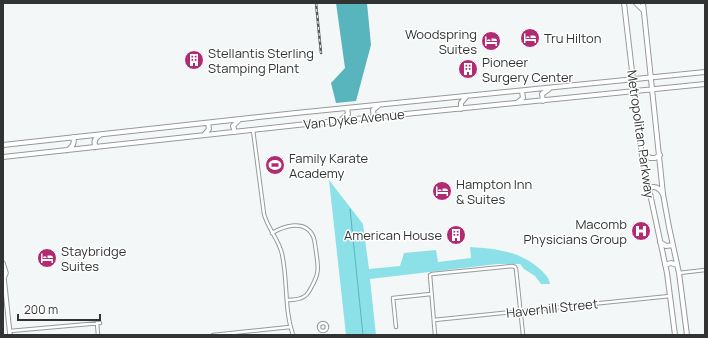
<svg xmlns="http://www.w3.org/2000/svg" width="708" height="338" font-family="Manrope,sans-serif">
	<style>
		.green { fill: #8ce1e8 }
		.water { fill: #59b5bd }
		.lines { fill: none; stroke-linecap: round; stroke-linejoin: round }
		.stream { stroke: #59b5bd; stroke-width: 1 }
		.street-casing { stroke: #979a9a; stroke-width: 4.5 }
		.secondary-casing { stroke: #979a9a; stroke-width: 5.5 }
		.primary-casing { stroke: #979a9a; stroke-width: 6 }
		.street { stroke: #fff; stroke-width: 2.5 }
		.secondary { stroke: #fff; stroke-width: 3.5 }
		.primary { stroke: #fff; stroke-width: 4 }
		.rail-casing { stroke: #545757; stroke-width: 2.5 }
		.rail { stroke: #fff; stroke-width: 1; stroke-dasharray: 3; stroke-linecap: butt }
		.labels { text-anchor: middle; stroke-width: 3; stroke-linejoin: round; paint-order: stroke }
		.poi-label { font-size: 13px; fill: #313333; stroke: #fff; text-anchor: start }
		.street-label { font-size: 13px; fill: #313333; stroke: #fff }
	</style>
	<rect width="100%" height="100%" fill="#f3f7f7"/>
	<path class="green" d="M329 180 363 224 369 269 400 266 404 253 436 250 438 262 471 258 470 247C498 249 521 251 542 271 546 275 549 278 550 284H541L535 276 524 269 520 264H497L370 279 376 335H346Z"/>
	<path class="water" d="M336 3H367L371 45 356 101 336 103 331 83 345 68Z"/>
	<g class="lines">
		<path class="stream" d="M350 209 363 335"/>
		<defs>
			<path id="street" d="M253 130 264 214C268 229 279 240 282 254 288 281 284 309 293 335
				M272 233C284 226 305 219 313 236 315 240 315 246 316 251 318 266 320 272 312 286 310 290 308 294 305 296 300 300 293 300 287 300
				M679 273 705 270
				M434 320 670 296
				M97 323 98 335
				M319 327a4 4 0 1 1 8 0a4 4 0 1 1-8 0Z
				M396 327 393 298 431 294
				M10 331 100 323
				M213 335 290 327
				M435 335 430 275 432 274 512 266 515 267 516 269 523 335"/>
			<path id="secondary" d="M3 263 6 273 4 278 10 335"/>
			<path id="primary" d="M624 3 642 156 667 273 675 335
				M636 3 643 10
				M643 3 663 194 669 227 679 273 687 335
				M543 101 542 94 549 89
				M518 102 523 98 522 91
				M461 109V103L466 97
				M374 117 373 110 378 106
				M341 120 348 114 347 108
				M235 132 233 126 239 120
				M204 135 209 129 208 123
				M3 145 296 113 705 72
				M96 147C93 142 95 138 100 135
				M68 150C73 146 75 143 73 137
				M641 150 650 158H655L660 155
				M3 157 316 123 705 84
				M648 188C655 186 659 187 663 194
				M660 242 666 246 673 245
				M665 265 671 263 677 265"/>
		</defs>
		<use href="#street" class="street-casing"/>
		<use href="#secondary" class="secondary-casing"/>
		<use href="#primary" class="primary-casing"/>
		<use href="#street" class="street"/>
		<use href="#secondary" class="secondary"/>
		<use href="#primary" class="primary"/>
		<defs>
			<path id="rail" d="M316 3 321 53"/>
		</defs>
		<use href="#rail" class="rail-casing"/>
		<use href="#rail" class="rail"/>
	</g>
	<defs>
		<symbol id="hotel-disc" viewBox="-11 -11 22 22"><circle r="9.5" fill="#b02b72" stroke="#fff"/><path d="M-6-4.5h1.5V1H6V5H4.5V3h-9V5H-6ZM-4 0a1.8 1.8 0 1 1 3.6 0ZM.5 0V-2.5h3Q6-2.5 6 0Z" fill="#fff"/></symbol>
		<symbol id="building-disc" viewBox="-11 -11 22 22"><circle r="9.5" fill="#b02b72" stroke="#fff"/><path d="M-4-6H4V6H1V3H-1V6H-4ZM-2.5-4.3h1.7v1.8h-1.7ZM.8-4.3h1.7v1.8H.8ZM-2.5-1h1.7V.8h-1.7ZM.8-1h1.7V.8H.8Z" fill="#fff"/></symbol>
		<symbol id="stadium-disc" viewBox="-11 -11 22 22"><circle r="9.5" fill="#b02b72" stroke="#fff"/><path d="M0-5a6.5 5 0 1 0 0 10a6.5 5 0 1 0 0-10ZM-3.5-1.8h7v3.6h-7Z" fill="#fff"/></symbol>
		<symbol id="hospital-disc" viewBox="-11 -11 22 22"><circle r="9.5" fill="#b02b72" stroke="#fff"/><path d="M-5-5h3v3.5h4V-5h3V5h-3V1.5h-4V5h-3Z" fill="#fff"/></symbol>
	</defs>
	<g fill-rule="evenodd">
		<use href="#hotel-disc" x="519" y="27" width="22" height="22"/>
		<use href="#hotel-disc" x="480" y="30" width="22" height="22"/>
		<use href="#building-disc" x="183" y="49" width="22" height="22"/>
		<use href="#building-disc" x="457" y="58" width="22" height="22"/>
		<use href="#stadium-disc" x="264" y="154" width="22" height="22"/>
		<use href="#hotel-disc" x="431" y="180" width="22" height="22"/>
		<use href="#hospital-disc" x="630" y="220" width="22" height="22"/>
		<use href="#building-disc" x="445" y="224" width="22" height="22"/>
		<use href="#hotel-disc" x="36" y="247" width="22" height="22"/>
	</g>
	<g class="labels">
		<g class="poi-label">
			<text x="477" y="39" text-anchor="end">Woodspring<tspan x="477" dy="15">Suites</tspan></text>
			<text x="544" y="43">Tru Hilton</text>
			<text x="208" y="58">Stellantis Sterling<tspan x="208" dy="15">Stamping Plant</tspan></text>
			<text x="482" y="67">Pioneer<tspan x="482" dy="15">Surgery Center</tspan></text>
			<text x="289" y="163">Family Karate<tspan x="289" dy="15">Academy</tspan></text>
			<text x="456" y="189">Hampton Inn<tspan x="456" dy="15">&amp; Suites</tspan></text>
			<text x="627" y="229" text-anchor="end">Macomb<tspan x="627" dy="15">Physicians Group</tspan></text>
			<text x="442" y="240" text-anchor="end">American House</text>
			<text x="61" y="256">Staybridge<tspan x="61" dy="15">Suites</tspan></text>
		</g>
		<g class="street-label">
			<text transform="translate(354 119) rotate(-6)" y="5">Van Dyke Avenue</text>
			<text transform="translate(641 134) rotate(82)" y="5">Metropolitan Parkway</text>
			<text transform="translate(552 308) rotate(-6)" y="5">Haverhill Street</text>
		</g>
	</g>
	<rect width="708" height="338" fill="none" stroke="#313333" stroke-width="8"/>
	<path d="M18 314v6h82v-6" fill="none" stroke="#313333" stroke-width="2"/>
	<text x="24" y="314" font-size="12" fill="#313333" stroke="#ffffff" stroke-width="3" paint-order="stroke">200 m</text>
</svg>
